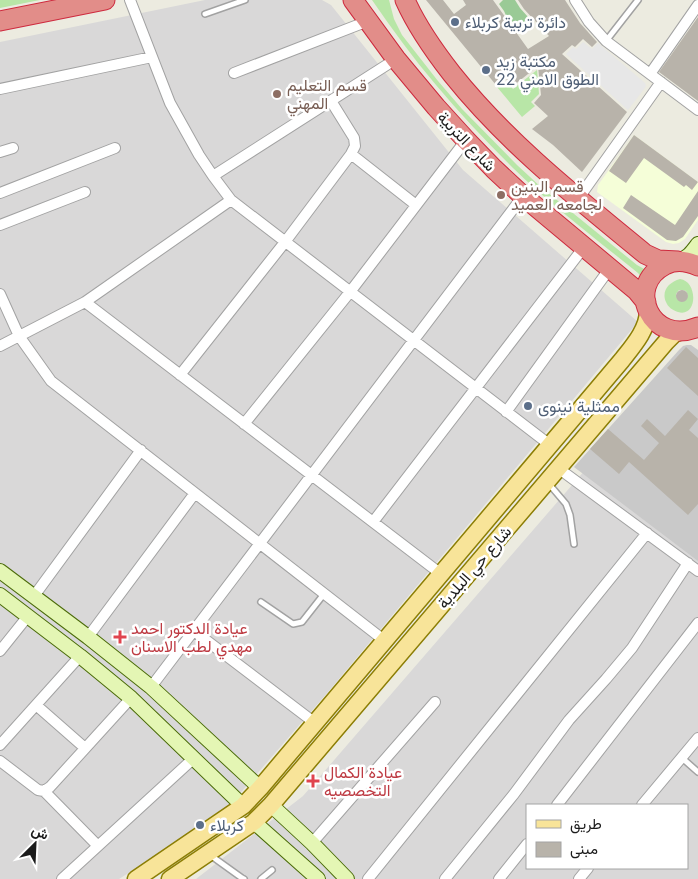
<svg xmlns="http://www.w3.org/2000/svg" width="698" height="879" font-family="Inter,Vazirmatn,sans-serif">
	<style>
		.residential { fill: #d9d8d8; fill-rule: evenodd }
		.education { fill: #f5fed8 }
		.religious { fill: #c9c9c9 }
		.grass { fill: #b8e6a7; fill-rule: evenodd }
		.forest { fill: #9aca96 }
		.parking { fill: #e7e7e7 }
		.building { fill: #b8b3aa }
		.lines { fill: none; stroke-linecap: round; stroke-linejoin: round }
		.lane-casing { stroke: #a2a2a2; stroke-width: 8 }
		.street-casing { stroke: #a2a2a2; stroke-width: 12 }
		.secondary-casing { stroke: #4a6b08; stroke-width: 16 }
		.primary-casing { stroke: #8c7e05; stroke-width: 19 }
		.highway-casing { stroke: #ce293d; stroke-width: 21 }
		.lane { stroke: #fff; stroke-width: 5 }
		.street { stroke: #fff; stroke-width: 10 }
		.secondary { stroke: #e4f6b4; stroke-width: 14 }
		.primary { stroke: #f8e499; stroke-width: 16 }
		.highway { stroke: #e28d89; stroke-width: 19 }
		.service-dot { fill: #5c6f8a; stroke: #fff; stroke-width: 2 }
		.education-dot { fill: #8d6e63; stroke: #fff; stroke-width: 2 }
		.health-dot { fill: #e0444e; stroke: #fff; stroke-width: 2 }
		.labels { text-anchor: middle; stroke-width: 5; stroke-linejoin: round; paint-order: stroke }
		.service-label { font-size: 16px; fill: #4e5e75; stroke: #fff; text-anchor: start }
		.education-label { font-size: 16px; fill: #785e54; stroke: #fff; text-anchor: start }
		.street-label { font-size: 16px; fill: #1b1b1b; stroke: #fff }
		.health-label { font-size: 16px; fill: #be3a42; stroke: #fff; text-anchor: start }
	</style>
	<rect width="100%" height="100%" fill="#ecebe0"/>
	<path class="residential" d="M205 0H322L331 5 463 170 638 322 328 692 223 813 119 879H0V42Z
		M688 351 698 359V879H196L303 796ZM527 805H687V868H527Z"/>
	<path class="education" d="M634 135 698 182V220L685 239 679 243 673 244 666 242 597 192 598 185Z"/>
	<path class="religious" d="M687 345H691L698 350V561L574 467 679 350 683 346Z"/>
	<path class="grass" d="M0 0H40L0 8Z
		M372 0H389L394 19 402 35 438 81 462 109 517 165 542 188 637 265 646 270 642 278 638 273C596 239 552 206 513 168 486 141 460 114 436 85 413 58 392 29 372 0Z
		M537 70 539 94 531 102 535 106 522 117 497 87 507 81 513 89Z
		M680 279C698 281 698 318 678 312 672 310 668 307 666 302 661 291 669 282 680 279ZM679 290H682L686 291 688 296 685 300 681 301 677 299 676 294Z"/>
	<path class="forest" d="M503 0H515L520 8 528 17 527 21 519 29 510 24 504 11 499 4Z"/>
	<path class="parking" d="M583 42 592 49 598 43 645 83 646 86 644 89 628 110 566 54 573 47 576 49Z"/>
	<path class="building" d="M426 0H443L454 14 466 5 463 0H493L528 49 549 36 524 9 518 0H565L580 23 597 42 592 47 583 39 575 47 572 45 562 54 627 112 582 172 553 145 532 129 548 116 534 103 541 95 538 66 513 86 507 79 496 85Z
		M698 17V101L659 72Z
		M634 135 698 182 692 190 686 185 684 187 644 158 626 183 609 171Z
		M698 191V216L683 237 676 241 667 240 623 208 631 195 675 225Z
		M676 296a6 6 0 1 1 12 0a6 6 0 1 1-12 0Z
		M686 347 698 358V396L667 368Z
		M688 410 698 419 689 430 698 438V504L688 515 629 462 619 474 590 449 608 429 644 460 659 443 641 426 647 419 665 436Z"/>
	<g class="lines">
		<defs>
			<path id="lane" d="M205 14 245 0
				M606 41 638 0
				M549 484 566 504 570 515 574 544
				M261 602 293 624 302 622 324 594
				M682 758 698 772
				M210 855 242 878 244 879
				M261 879 272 870"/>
			<path id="street" d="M130 0 170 103 199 155 213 176 231 200 550 445
				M575 0 589 22 606 41 698 110
				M234 73 368 21
				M650 74 698 5
				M0 89 152 57
				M0 152 13 148
				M351 154 416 205
				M213 176 396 59
				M0 193 115 148
				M578 199 661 82
				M0 225 85 192
				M0 294 19 336 51 381 385 641
				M85 302 441 574
				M0 346 85 302 231 200
				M180 375 285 242 351 154 355 146 354 138 331 101
				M506 412 610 268
				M244 424 350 292 466 140
				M558 468 698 571
				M373 522 584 247
				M34 596 141 450
				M194 631 315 723
				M88 637 195 493
				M0 651 28 616
				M151 687 523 196
				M36 705 85 748
				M0 745 80 656
				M0 761 38 790 44 791 50 787 131 698
				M44 791 98 846
				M557 805 698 623
				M642 805 698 738
				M312 843 435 702
				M62 879 194 758
				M368 879 647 533
				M445 879 514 794 569 720 606 679 632 648 688 563
				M499 879 527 844
				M579 879 588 868"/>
			<path id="secondary" d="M678 261C688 258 692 252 698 244
				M0 571 88 637 151 687 260 788
				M0 595 80 656 131 698 243 806
				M271 805 312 843 347 879
				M254 822 318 879"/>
			<path id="primary" d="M136 879 243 806 260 788 622 360C633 346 648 329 648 311
				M170 879 254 822 271 805 666 342 674 334 679 332"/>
			<path id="highway" d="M353 0 396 59 436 107 466 140 494 169 523 196 637 291 646 302
				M405 0C417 27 434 51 452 74 507 143 577 198 645 254L658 260 678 261
				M0 21 105 0
				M698 266C687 261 676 259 665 265 624 286 651 347 698 327"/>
		</defs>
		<use href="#lane" class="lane-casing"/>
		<use href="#street" class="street-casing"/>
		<use href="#secondary" class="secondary-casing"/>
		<use href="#primary" class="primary-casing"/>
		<use href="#highway" class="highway-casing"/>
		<use href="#lane" class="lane"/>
		<use href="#street" class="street"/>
		<use href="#secondary" class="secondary"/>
		<use href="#primary" class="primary"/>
		<use href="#highway" class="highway"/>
	</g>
	<g class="service-dot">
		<circle cx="455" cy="22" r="5"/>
		<circle cx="486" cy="70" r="5"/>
		<circle cx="528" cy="406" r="5"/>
		<circle cx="200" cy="825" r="5"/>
	</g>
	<g class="education-dot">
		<circle cx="277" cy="94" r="5"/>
		<circle cx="501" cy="195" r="5"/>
	</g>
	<g class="health-dot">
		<path d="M117.5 629.5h5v5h5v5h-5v5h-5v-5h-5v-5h5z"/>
		<path d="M310.5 773.5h5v5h5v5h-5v5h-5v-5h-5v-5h5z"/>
	</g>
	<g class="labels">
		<g class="service-label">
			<text x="465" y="28">دائرة تربية كربلاء</text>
			<text x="496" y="67">مكتبة زيد<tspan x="496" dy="18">الطوق الامني 22</tspan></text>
			<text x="538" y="412">ممثلية نينوى</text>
			<text x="210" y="831">كربلاء</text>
		</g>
		<g class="education-label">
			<text x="287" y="91">قسم التعليم<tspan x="287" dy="18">المهني</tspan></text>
			<text x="511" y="192">قسم البنين<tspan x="511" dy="18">لجامعه العميد</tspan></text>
		</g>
		<g class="street-label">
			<text transform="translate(467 141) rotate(46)" y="6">شارع التربية</text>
			<text transform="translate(474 567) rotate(-49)" y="6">شارع حي البلدية</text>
		</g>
		<g class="health-label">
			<text x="131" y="634">عيادة الدكتور احمد<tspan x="131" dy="18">مهدي لطب الاسنان</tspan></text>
			<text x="324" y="778">عيادة الكمال<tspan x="324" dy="18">التخصصيه</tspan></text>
		</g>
	</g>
	<rect x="526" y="804" width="162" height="65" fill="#ffffff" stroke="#a4a4a4"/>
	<rect x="536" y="820" width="25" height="8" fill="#f8e499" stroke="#a4a4a4"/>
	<text x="570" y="829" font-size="15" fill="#1b1b1b">طريق</text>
	<rect x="536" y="842" width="25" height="15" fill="#b8b3aa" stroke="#a4a4a4"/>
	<text x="570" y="854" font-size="15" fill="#1b1b1b">مبنى</text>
	<g transform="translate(35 844) rotate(24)" stroke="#ffffff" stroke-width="4" paint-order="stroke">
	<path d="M0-4L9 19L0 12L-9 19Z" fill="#1b1b1b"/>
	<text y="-8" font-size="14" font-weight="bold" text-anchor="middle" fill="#1b1b1b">ش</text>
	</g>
</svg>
